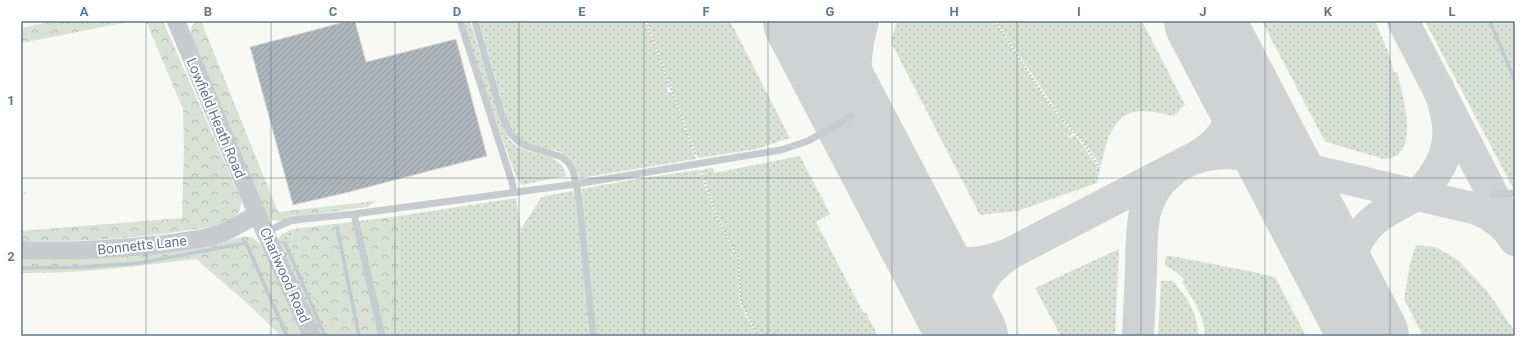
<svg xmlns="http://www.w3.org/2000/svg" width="1536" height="357" font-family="Roboto,sans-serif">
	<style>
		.grass { fill: url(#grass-dots) }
		.forest { fill: url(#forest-crowns) }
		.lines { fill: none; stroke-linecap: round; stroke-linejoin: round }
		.stream { stroke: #c0cbd0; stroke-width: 3.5 }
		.taxiway { stroke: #d0d2d4; stroke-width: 32 }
		.runway { stroke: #d0d2d4; stroke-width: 80 }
		.building { fill: url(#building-hatch); stroke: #d9d9d7 }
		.path { stroke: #bec1c3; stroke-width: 2; stroke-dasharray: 2 2; stroke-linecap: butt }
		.service { stroke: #c7cbce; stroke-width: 7 }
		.tertiary { stroke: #c7cbce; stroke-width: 18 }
		.grid { fill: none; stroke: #657887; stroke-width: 1; stroke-opacity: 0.55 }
		.labels { text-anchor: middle; stroke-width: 4; stroke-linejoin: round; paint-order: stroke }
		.street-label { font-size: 14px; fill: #657887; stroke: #fff }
		.neatline { fill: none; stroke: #657887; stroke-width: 1.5 }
		.grid-label { font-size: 13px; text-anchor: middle; font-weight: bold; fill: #657887 }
	</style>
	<defs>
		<pattern id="grass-dots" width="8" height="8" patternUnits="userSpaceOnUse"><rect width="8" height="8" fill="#d9e0d5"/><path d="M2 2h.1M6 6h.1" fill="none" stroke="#b4bab2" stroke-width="1.8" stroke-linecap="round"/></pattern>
		<pattern id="forest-crowns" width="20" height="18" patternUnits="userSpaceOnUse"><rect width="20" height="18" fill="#d9e0d5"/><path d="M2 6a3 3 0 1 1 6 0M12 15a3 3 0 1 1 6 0" fill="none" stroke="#b4bab2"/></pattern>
		<pattern id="building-hatch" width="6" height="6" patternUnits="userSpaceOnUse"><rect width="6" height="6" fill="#aeb6bc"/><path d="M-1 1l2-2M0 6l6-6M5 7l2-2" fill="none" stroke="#91999e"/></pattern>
	</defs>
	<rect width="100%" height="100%" fill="#f8f8f4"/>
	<path class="grass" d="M464 21H470L507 136C510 140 513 144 518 147 533 156 563 153 566 176L522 185 516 176 487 96Z
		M479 21H645L670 88 667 87V91L672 93 696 159 580 178C577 170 574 161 567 156 562 151 554 150 547 149 526 145 515 139 507 118Z
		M647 21H730L790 138 757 149 698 158Z
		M897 21H994L1045 99 1065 125 1073 133 1068 137 1070 138 1075 135 1100 170 1097 183 1017 211 980 215 891 42Z
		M996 21H1142L1185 105 1174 116C1164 114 1153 111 1143 111 1112 111 1106 143 1101 166L1083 140 1061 117Z
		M1262 21H1375L1389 54 1394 72H1397C1402 93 1423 158 1384 159L1326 142 1323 138Z
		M1425 21H1515V187L1513 188Z
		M800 156 830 214 816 222 863 312 866 313 878 336H759L742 304 741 299 739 259 716 212 702 170 713 168 714 173Z
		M699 170 714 212 738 260 739 300 742 308 757 336H596L582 189 636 179Z
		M572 191 576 197 589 336H401L398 320 399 216 516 198 521 229 541 198 545 196Z
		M293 229 290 244 332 336H316L278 243C279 234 285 232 293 229Z
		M1416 245 1436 247 1459 261 1487 291 1515 332V336H1423L1404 299 1410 264Z
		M1119 249 1115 336H1061L1035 288Z
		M1166 256H1171L1244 270 1275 277 1306 336H1205C1204 314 1193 300 1182 282L1184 279 1175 271 1165 266Z
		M1161 281H1173C1187 298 1199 314 1198 336H1158Z"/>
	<path class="forest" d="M55 21H133L21 43V28Z
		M146 21H163L241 200C242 209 238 215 231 220 219 227 203 228 189 230 132 239 79 242 21 241V231L182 218 184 149 183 109Z
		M195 21H201L278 212 376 201 367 207 307 215 279 221 272 220 266 217 191 34V28Z
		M399 216 398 320 401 336H332L290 244 293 229Z
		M243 237C253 236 259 241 264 250L302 336H281L249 305 196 259C138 266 80 274 21 273V258L206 244Z"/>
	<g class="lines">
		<path class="stream" d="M1490 21 1515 81
			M337 227 359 336
			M246 243 287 336
			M285 243 325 336
			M21 268 84 267 139 263 246 243 244 240"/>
		<path class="taxiway" d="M863 21C849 68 857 100 869 146
			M1403 21 1511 230
			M1192 159C1230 140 1240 110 1229 70
			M914 233C951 263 961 272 1009 254L1190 160C1207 153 1223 152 1241 154L1477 209C1493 215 1506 226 1515 240
			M972 336C967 302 980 273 1008 255
			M1138 336C1139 315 1140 293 1141 272 1142 236 1138 197 1170 173
			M1349 336C1348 304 1342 269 1358 240 1371 216 1392 209 1414 196 1422 191 1430 182 1435 174 1455 144 1450 119 1438 87"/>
		<path class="runway" d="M803 21 968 336
			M1204 21 1369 336"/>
	</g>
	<path class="building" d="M348 21H355L366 62 456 39 487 156 345 193 293 205 250 47Z"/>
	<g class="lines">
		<path class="path" d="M646 21 696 156
			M995 21 1044 96 1064 122 1081 139 1100 168
			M701 171 716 215 738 257 741 301 758 336
			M21 192 26 193"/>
		<path class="service" d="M460 21 512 182 514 192
			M475 21 502 115 510 133 519 142 526 146 562 157 568 162 573 170 579 198 593 336
			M1494 195 1515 193
			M354 214 382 336
			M265 232 290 221 303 219 354 214 576 184 781 150 808 141 852 116"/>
		<path class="tertiary" d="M176 21 257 214 312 336
			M21 250C69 252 117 249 165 244 183 241 202 240 219 234 232 230 245 221 257 214"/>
	</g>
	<path class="grid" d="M146 21V336M271 21V336M395 21V336M519 21V336M644 21V336M768 21V336M892 21V336M1017 21V336M1141 21V336M1265 21V336M1390 21V336M21 178H1515"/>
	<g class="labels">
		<g class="street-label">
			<text transform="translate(216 118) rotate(67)" y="5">Lowfield Heath Road</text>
			<text transform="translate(142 245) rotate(-6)" y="5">Bonnetts Lane</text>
			<text transform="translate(285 275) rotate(66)" y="5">Charlwood Road</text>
		</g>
	</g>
	<rect width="1536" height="357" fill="none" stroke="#ffffff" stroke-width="44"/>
	<rect x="22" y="22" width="1492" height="313" class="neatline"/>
	<g class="grid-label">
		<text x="84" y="16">A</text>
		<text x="208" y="16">B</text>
		<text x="333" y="16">C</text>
		<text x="457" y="16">D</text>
		<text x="582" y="16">E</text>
		<text x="706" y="16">F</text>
		<text x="830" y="16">G</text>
		<text x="954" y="16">H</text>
		<text x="1079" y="16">I</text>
		<text x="1203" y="16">J</text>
		<text x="1328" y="16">K</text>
		<text x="1452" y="16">L</text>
		<text x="11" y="105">1</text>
		<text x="11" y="261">2</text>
	</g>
</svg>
